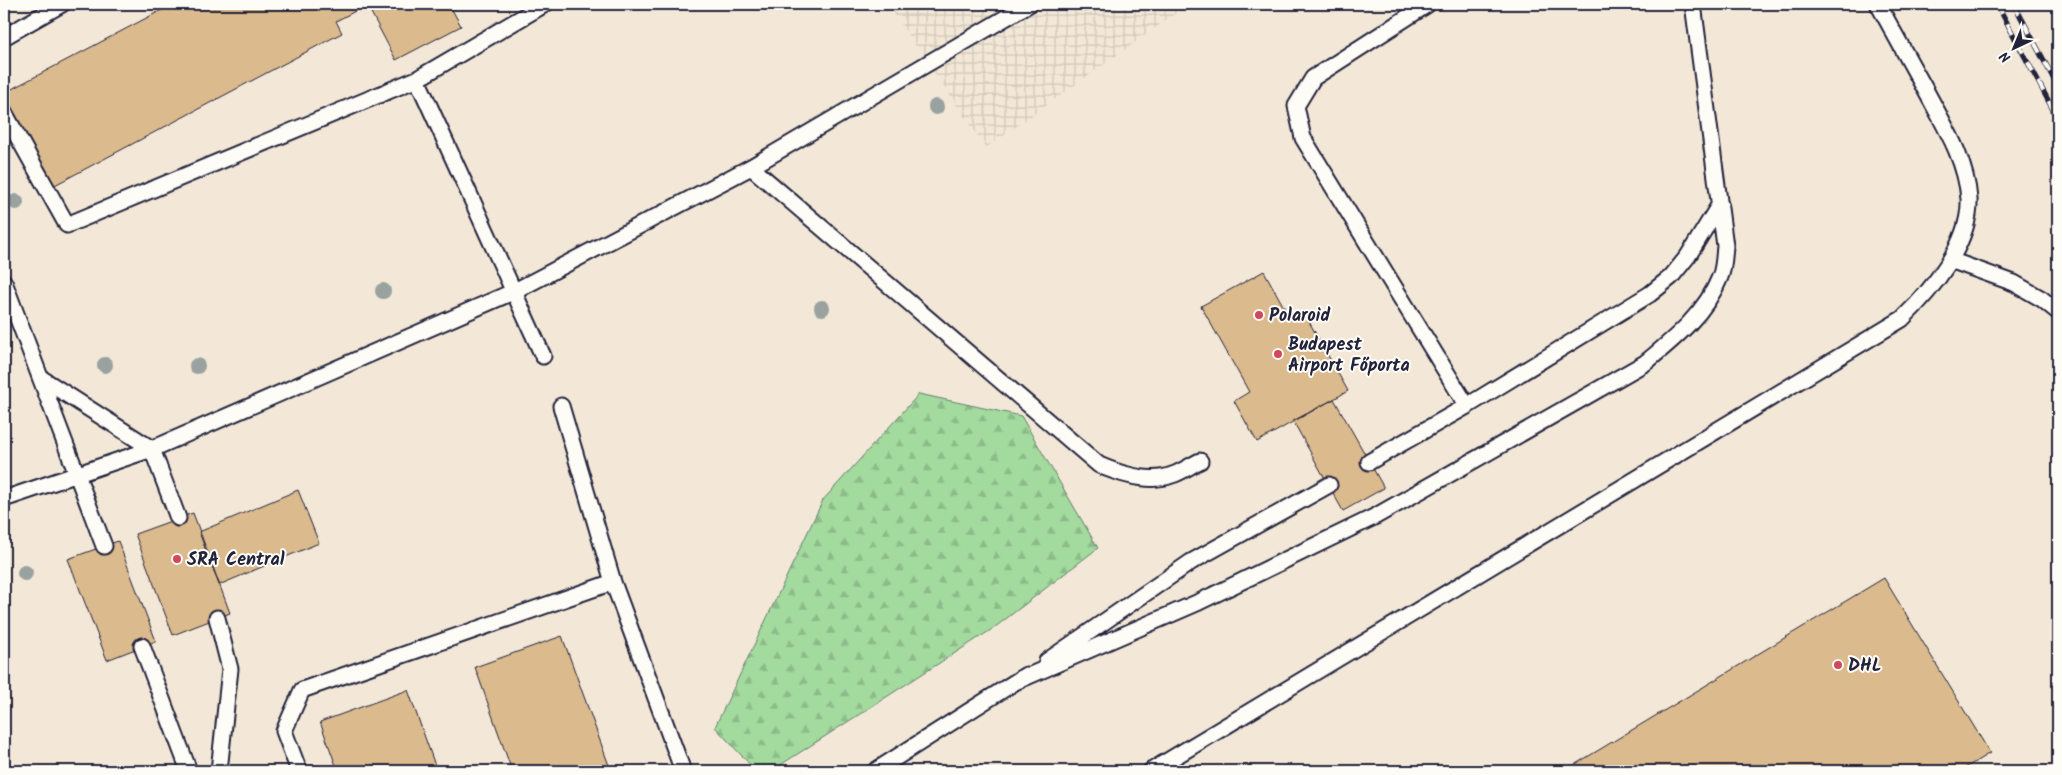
<svg xmlns="http://www.w3.org/2000/svg" width="2062" height="775" font-family="Kalam,sans-serif">
	<style>
		.built { fill: #f3e8d7 }
		.industrial { fill: url(#industrial-grid) }
		.forest { fill: url(#forest-firs); stroke: #627e6c }
		.building { fill: #dbba8d; stroke: #22223b }
		.lines { fill: none; stroke-linecap: round; stroke-linejoin: round }
		.service-casing { stroke: #22223b; stroke-width: 19 }
		.service { stroke: #fdfcf7; stroke-width: 15 }
		.rail-casing { stroke: #22223b; stroke-width: 5.5 }
		.rail { stroke: #fdfcf7; stroke-width: 4; stroke-dasharray: 11; stroke-linecap: butt }
		.tree { fill: #9aa2a0 }
		.poi-dot { fill: #d1495b; stroke: #fdfcf7; stroke-width: 2 }
		.labels { text-anchor: middle; stroke-width: 4; stroke-linejoin: round; paint-order: stroke }
		.poi-label { font-size: 18px; font-weight: bold; fill: #22223b; stroke: #fdfcf7; text-anchor: start }
	</style>
	<defs>
		<pattern id="industrial-grid" width="8" height="8" patternUnits="userSpaceOnUse" patternTransform="scale(1.25)"><rect width="8" height="8" fill="#f3e8d7"/><path d="M0 4h8M4 0v8" fill="none" stroke="#d0c7b9"/></pattern>
		<pattern id="forest-firs" width="22" height="20" patternUnits="userSpaceOnUse" patternTransform="scale(1.25)"><rect width="22" height="20" fill="#a3da9e"/><path d="M5 1l3.5 6h-7zM16 11l3.5 6h-7z" fill="#8cbb89"/></pattern>
	</defs>
	<rect width="100%" height="100%" fill="#fdfcf7"/>
	<filter id="ink" filterUnits="userSpaceOnUse"><feTurbulence type="fractalNoise" baseFrequency=".02" numOctaves="2"/><feDisplacementMap in="SourceGraphic" scale="10" xChannelSelector="R" yChannelSelector="G"/><feConvolveMatrix kernelMatrix="1 2 1 2 8 2 1 2 1" color-interpolation-filters="sRGB"/></filter>
	<g filter="url(#ink)">
		<path class="built" d="M4 4H2058V771H4Z"/>
		<path class="industrial" d="M887 4H1189L986 148Z"/>
		<path class="forest" d="M919 394 1021 416 1098 548 994 628 771 771H756L715 727 823 500Z"/>
		<path class="building" d="M173 4H449L461 26 396 60 367 5 336 21 342 33 53 186 4 93Z
			M1264 271 1290 318 1303 311 1348 391 1257 442 1234 401 1249 392 1201 306Z
			M1334 399 1384 488 1343 511 1293 421Z
			M298 490 319 543 219 585 199 532Z
			M193 513 230 613 173 635 135 534Z
			M118 541 156 641 107 660 68 559Z
			M1884 578 1990 753 1960 771H1564Z
			M562 636 611 771H512L475 667Z
			M408 690 437 771H338L320 722Z"/>
		<g class="lines">
			<defs>
				<path id="service" d="M1428 4 1313 78 1296 106 1303 138 1467 406
					M4 37 62 4
					M417 79 543 356
					M4 112 67 225 417 79 545 4
					M751 167 1099 465C1120 474 1149 484 1172 475 1182 472 1191 465 1200 461
					M1950 260 2014 283 2042 299 2058 312
					M4 282 104 546
					M41 378 152 449 178 518
					M561 406 613 582 683 771
					M1369 462 1467 406 1650 294 1671 277 1688 256 1720 204
					M4 499 152 449 515 291 751 167 1029 4
					M217 618 230 669 219 771
					M142 646 189 771
					M1047 661 1191 562 1329 485
					M1017 681 1199 602 1376 516 1645 363C1674 339 1706 313 1720 277 1724 268 1724 256 1725 246L1693 4
					M299 771 284 731 302 690 613 582
					M875 771 1026 675
					M1151 771 1902 319C1931 291 1971 243 1969 199 1966 159 1944 125 1926 91 1910 62 1894 33 1878 4"/>
			</defs>
			<use href="#service" class="service-casing"/>
			<use href="#service" class="service"/>
			<defs>
				<path id="rail" d="M1997 4 2058 119
					M2014 4 2058 87"/>
			</defs>
			<use href="#rail" class="rail-casing"/>
			<use href="#rail" class="rail"/>
		</g>
		<g class="tree">
			<circle cx="936" cy="107" r="8"/>
			<circle cx="16" cy="202" r="8"/>
			<circle cx="383" cy="291" r="8"/>
			<circle cx="822" cy="308" r="8"/>
			<circle cx="105" cy="365" r="8"/>
			<circle cx="197" cy="366" r="8"/>
			<circle cx="25" cy="573" r="8"/>
		</g>
	</g>
	<g class="poi-dot">
		<circle cx="1259" cy="315" r="5"/>
		<circle cx="1278" cy="354" r="5"/>
		<circle cx="177" cy="559" r="5"/>
		<circle cx="1838" cy="665" r="5"/>
	</g>
	<g class="labels">
		<g class="poi-label">
			<text x="1269" y="321">Polaroid</text>
			<text x="1288" y="350">Budapest<tspan x="1288" dy="21">Airport Főporta</tspan></text>
			<text x="187" y="565">SRA Central</text>
			<text x="1848" y="671">DHL</text>
		</g>
	</g>
	<rect width="2062" height="775" fill="none" stroke="#fdfcf7" stroke-width="20"/>
	<rect x="10" y="10" width="2042" height="755" fill="none" stroke="#22223b" stroke-width="2" filter="url(#ink)"/>
	<g transform="translate(2014 48) rotate(224)" stroke="#fdfcf7" stroke-width="4" paint-order="stroke">
	<path d="M0-4L9 19L0 12L-9 19Z" fill="#22223b"/>
	<text y="-8" font-size="14" font-weight="bold" text-anchor="middle" fill="#22223b">N</text>
	</g>
</svg>
